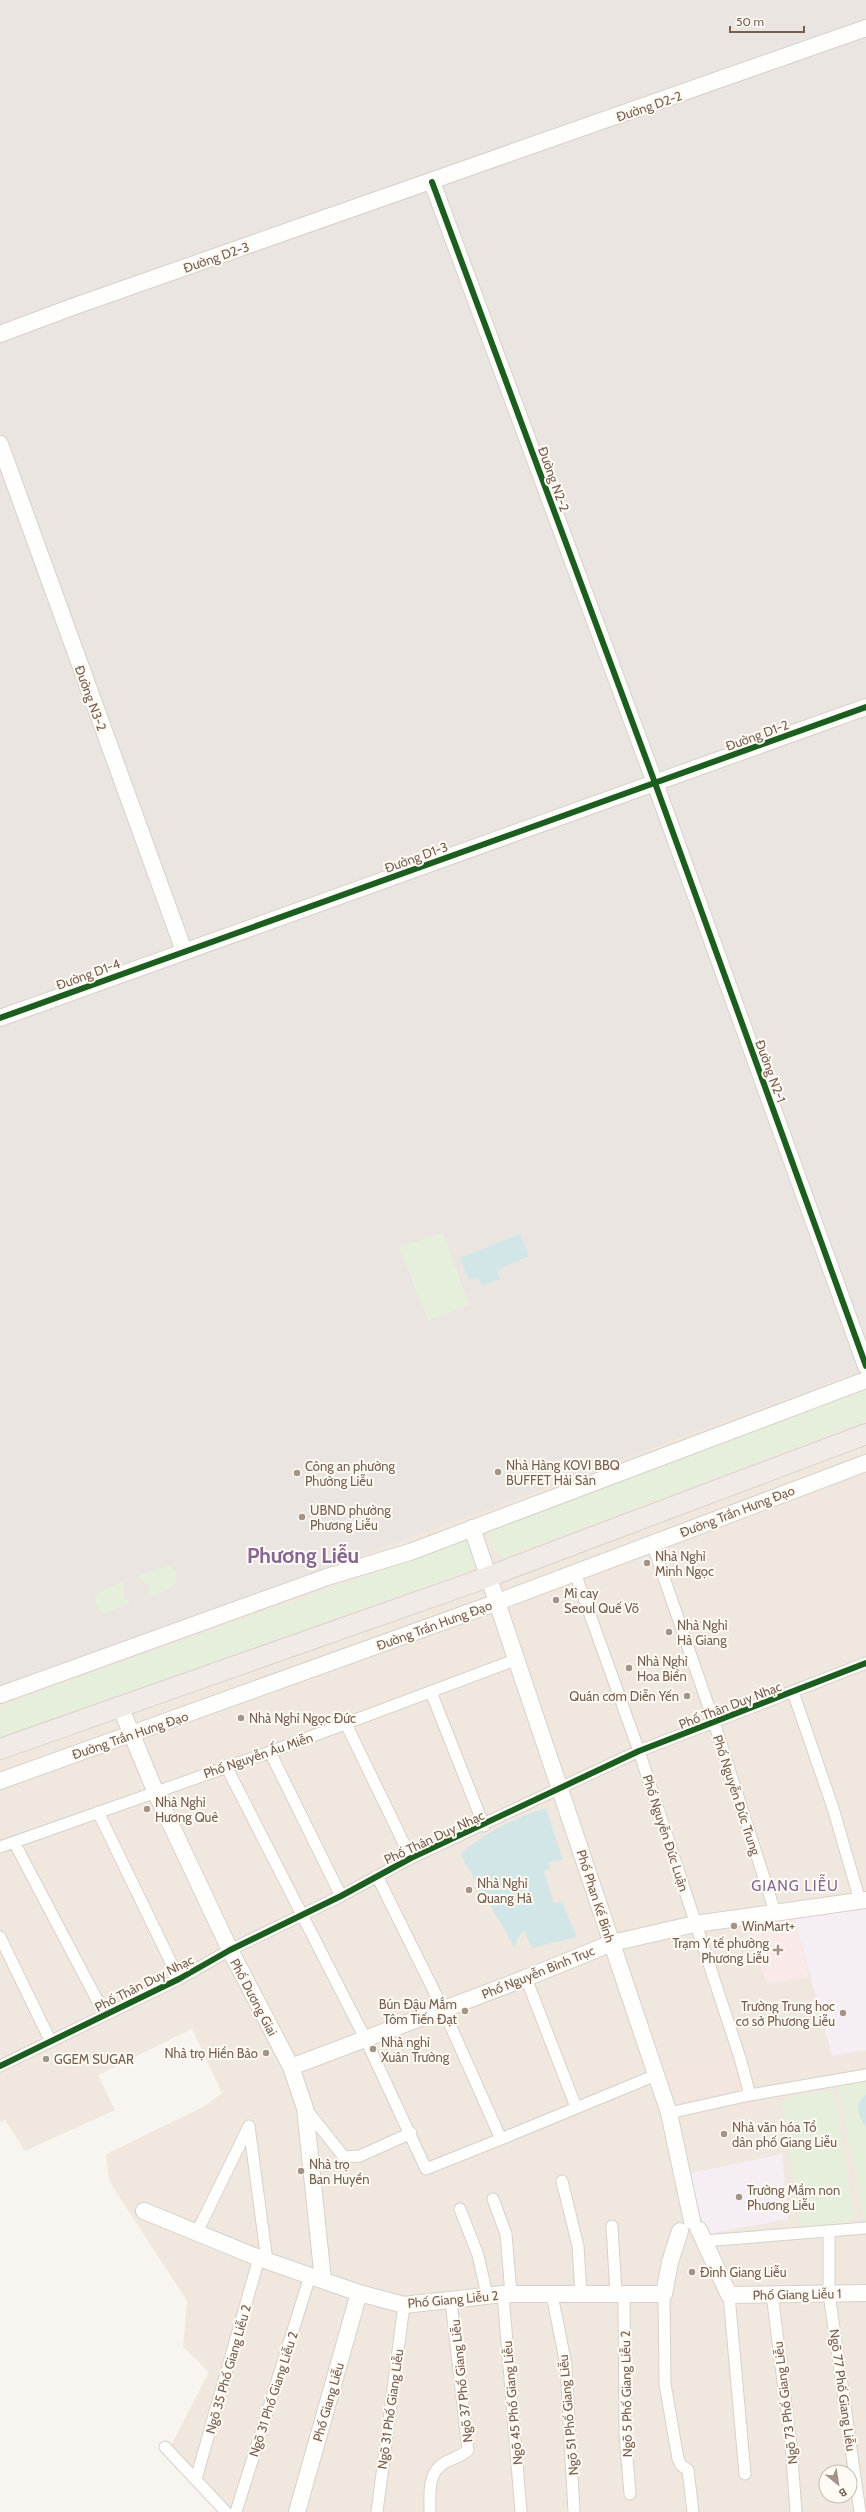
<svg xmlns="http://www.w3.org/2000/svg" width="866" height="2512" font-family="Cabin,sans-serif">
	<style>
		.residential { fill: #f0e8de; fill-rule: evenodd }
		.commercial { fill: #f2e6df }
		.industrial { fill: #ebe5e1 }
		.education { fill: #f5eef5 }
		.medical { fill: #f9eae9 }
		.green { fill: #e6efdc }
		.water { fill: #d2e6e8 }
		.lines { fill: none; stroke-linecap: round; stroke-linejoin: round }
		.street-casing { stroke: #d6d1cb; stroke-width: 13 }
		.secondary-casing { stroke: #d6d1cb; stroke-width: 18 }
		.highway-casing { stroke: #d9d2cc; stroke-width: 22 }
		.street { stroke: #fefefd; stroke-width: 11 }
		.secondary { stroke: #fefefd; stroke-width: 16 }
		.highway { stroke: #f1ebe8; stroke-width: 20 }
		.cycleway-casing { stroke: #fefaf4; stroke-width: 8 }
		.cycleway { stroke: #1b5e20; stroke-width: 6 }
		.poi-dot { fill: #a49488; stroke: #fefaf4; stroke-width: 1.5 }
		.labels { text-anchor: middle; stroke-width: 4; stroke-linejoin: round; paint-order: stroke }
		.street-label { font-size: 13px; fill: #775f50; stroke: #fefaf4 }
		.poi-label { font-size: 13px; fill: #775f50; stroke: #fefaf4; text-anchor: start }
		.quarter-label { font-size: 15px; letter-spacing: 1px; fill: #856892; stroke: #fefaf4 }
		.town-label { font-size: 21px; font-weight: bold; fill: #856892; stroke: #fefaf4 }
	</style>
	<rect width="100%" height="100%" fill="#f8f5f0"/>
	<path class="residential" d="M866 1331V2512H221L166 2455 209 2372 183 2347 187 2301 109 2181 106 2154 203 2107 222 2093 192 2029 98 2075 115 2110 25 2151 5 2120 0 2123V1700L295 1597 241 1472ZM826 2472H850V2496H826Z"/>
	<path class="commercial" d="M743 2044 758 2108 716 2110 670 2121 656 2075Z"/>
	<path class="industrial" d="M0 0H866V1369L0 1689Z"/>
	<path class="education" d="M866 1900V2050L832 2056 794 1916Z
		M782 2154 788 2219 708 2234 683 2175Z"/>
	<path class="medical" d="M794 1916 809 1977 767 1984 745 1924Z"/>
	<path class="green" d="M443 1233 469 1305 428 1320 399 1247Z
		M866 1390V1421L502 1558 491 1546V1532L494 1529Z
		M461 1542 468 1544 476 1566 466 1572 0 1738V1707C153 1649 308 1598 461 1542Z
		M169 1565 176 1572 177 1582 166 1591 147 1598 150 1589 148 1584 137 1576Z
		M124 1582V1598L130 1603 105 1613 98 1609 95 1598 100 1591Z
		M866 2081V2221H864L838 2086Z
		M834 2090 855 2220 802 2229 781 2099Z"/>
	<path class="water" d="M520 1234 529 1256 497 1270 500 1279 482 1286 478 1277 469 1280 460 1258Z
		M546 1808 563 1860 548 1862 551 1868 544 1871 554 1903 562 1902 577 1937 532 1948 524 1931 518 1937 515 1948 460 1854C485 1833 514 1818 546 1808Z
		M866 2095V2126C858 2117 853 2103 866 2095Z"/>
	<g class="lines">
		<defs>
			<path id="street" d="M652 1543 714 1722 775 1912
				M575 1573 639 1751 740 2058 750 2095
				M431 1692 484 1826
				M793 1692 833 1808 860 1901
				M346 1724 411 1858
				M270 1752 341 1896
				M226 1766 365 2038 426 2169 501 2139
				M98 1812 179 1979
				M14 1842 105 2015
				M0 1847 270 1752 515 1660
				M377 1876 443 2009 501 2139 656 2075
				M0 1937 50 2040
				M526 1978 576 2107
				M0 2066 179 1979 230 1950 341 1896 411 1858 639 1751 866 1663
				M305 2108 344 2157 360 2156 411 2133
				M669 2113 750 2095 866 2075
				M249 2126 267 2261
				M562 2181 578 2246 581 2294
				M493 2199 506 2234 511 2294
				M460 2209 478 2255 487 2295
				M612 2226 616 2294
				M829 2231V2293L860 2512
				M196 2234 249 2126
				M704 2241 866 2228
				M503 2294 521 2512
				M624 2294 625 2434 630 2494
				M664 2294 665 2384 678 2459 681 2465 688 2470 693 2512
				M772 2294 791 2445 796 2512
				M552 2295 566 2365 574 2512
				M729 2295 745 2474
				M165 2447 226 2512
				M196 2479 259 2258
				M236 2512 310 2276
				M377 2512 404 2305
				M430 2512C430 2496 427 2473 444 2463 452 2458 461 2457 468 2450L451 2301"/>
			<path id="secondary" d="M432 182 655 783 866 1366
				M0 334 75 306 866 28
				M0 444 184 951
				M0 1018 866 707
				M472 1528 669 2113 692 2221
				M0 1695 327 1577 410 1552 866 1380
				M120 1706 156 1793 230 1950 291 2067 305 2108 323 2280
				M0 1781 495 1603 866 1463
				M291 2067 526 1978 612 1943 695 1924 866 1900
				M144 2211 259 2258 359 2293 404 2305 503 2294H664L670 2262 680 2231
				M699 2230 729 2295 866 2293
				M297 2512 359 2293"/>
			<path id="highway" d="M0 1749 474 1582 866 1434"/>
		</defs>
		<use href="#street" class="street-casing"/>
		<use href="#secondary" class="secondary-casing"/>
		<use href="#highway" class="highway-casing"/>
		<use href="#street" class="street"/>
		<use href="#secondary" class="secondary"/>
		<use href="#highway" class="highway"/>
		<defs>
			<path id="cycleway" d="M432 182 655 783 866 1366
				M0 1018 866 707
				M0 2066 179 1979 230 1950 341 1896 411 1858 639 1751 866 1663"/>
		</defs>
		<use href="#cycleway" class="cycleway-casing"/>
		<use href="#cycleway" class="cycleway"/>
	</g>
	<g class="poi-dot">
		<circle cx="498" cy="1472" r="4"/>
		<circle cx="297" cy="1473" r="4"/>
		<circle cx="302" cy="1517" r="4"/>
		<circle cx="647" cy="1563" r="4"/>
		<circle cx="556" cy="1600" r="4"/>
		<circle cx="669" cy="1632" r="4"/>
		<circle cx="629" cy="1668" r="4"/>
		<circle cx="687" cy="1696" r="4"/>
		<circle cx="241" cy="1718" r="4"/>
		<circle cx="147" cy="1809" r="4"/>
		<circle cx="469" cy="1890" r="4"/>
		<circle cx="734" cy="1926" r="4"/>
		<path d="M776 1944h4v4h4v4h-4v4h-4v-4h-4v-4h4z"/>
		<circle cx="465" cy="2011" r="4"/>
		<circle cx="843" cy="2013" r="4"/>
		<circle cx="373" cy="2049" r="4"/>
		<circle cx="266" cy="2053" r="4"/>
		<circle cx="46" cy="2059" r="4"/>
		<circle cx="724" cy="2134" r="4"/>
		<circle cx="301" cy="2171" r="4"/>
		<circle cx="739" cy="2197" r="4"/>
		<circle cx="692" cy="2272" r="4"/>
	</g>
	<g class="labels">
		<g class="street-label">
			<text transform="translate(649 106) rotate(-19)" y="5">Đường D2-2</text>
			<text transform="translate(216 257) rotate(-19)" y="5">Đường D2-3</text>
			<text transform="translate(554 479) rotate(70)" y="5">Đường N2-2</text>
			<text transform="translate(91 698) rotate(70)" y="5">Đường N3-2</text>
			<text transform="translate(757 735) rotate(-20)" y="5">Đường D1-2</text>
			<text transform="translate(416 857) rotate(-20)" y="5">Đường D1-3</text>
			<text transform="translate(88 974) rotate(-20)" y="5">Đường D1-4</text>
			<text transform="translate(771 1071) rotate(70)" y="5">Đường N2-1</text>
			<text transform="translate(737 1511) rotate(-21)" y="5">Đường Trần Hưng Đạo</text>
			<text transform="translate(434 1625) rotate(-20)" y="5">Đường Trần Hưng Đạo</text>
			<text transform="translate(730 1705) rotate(-21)" y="5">Phố Thân Duy Nhạc</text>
			<text transform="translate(130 1735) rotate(-19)" y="5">Đường Trần Hưng Đạo</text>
			<text transform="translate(258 1755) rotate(-19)" y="5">Phố Nguyễn Ấu Miễn</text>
			<text transform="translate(737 1795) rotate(72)" y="5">Phố Nguyễn Đức Trung</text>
			<text transform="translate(666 1833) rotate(72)" y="5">Phố Nguyễn Đức Luận</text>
			<text transform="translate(434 1837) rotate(-25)" y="5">Phố Thân Duy Nhạc</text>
			<text transform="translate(596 1896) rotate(72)" y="5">Phố Phan Kế Bính</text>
			<text transform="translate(538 1972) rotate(-22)" y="5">Phố Nguyễn Bỉnh Trục</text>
			<text transform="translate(144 1983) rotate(-27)" y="5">Phố Thân Duy Nhạc</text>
			<text transform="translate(254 1997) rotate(62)" y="5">Phố Dương Giai</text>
			<text transform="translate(797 2294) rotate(-1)" y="5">Phố Giang Liễu 1</text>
			<text transform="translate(453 2299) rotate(-5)" y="5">Phố Giang Liễu 2</text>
			<text transform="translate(228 2369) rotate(-74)" y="5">Ngõ 35 Phố Giang Liễu 2</text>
			<text transform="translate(461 2381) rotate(-96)" y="5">Ngõ 37 Phố Giang Liễu</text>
			<text transform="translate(843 2390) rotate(82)" y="5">Ngõ 77 Phố Giang Liễu</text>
			<text transform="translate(273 2394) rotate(-72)" y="5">Ngõ 31 Phố Giang Liễu 2</text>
			<text transform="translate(626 2394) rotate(-91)" y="5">Ngõ 5 Phố Giang Liễu 2</text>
			<text transform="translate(328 2402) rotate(-74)" y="5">Phố Giang Liễu</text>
			<text transform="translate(512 2403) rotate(-95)" y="5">Ngõ 45 Phố Giang Liễu</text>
			<text transform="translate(785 2403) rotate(-97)" y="5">Ngõ 73 Phố Giang Liễu</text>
			<text transform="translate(390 2409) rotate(-82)" y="5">Ngõ 31 Phố Giang Liễu</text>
			<text transform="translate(568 2415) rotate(-95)" y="5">Ngõ 51 Phố Giang Liễu</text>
		</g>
		<g class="poi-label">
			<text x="506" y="1470">Nhà Hàng KOVI BBQ<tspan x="506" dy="15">BUFFET Hải Sản</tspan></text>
			<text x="305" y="1471">Công an phường<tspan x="305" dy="15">Phường Liễu</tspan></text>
			<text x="310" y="1515">UBND phường<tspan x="310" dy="15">Phương Liễu</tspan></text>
			<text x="655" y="1561">Nhà Nghỉ<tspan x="655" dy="15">Minh Ngọc</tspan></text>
			<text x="564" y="1598">Mì cay<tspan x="564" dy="15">Seoul Quế Võ</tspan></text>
			<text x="677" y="1630">Nhà Nghỉ<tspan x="677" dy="15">Hà Giang</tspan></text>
			<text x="637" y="1666">Nhà Nghỉ<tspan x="637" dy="15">Hoa Biển</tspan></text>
			<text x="679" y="1701" text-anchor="end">Quán cơm Diễn Yến</text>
			<text x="249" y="1723">Nhà Nghỉ Ngọc Đức</text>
			<text x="155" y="1807">Nhà Nghỉ<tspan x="155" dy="15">Hương Quê</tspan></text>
			<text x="477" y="1888">Nhà Nghỉ<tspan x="477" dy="15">Quang Hà</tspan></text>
			<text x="742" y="1931">WinMart+</text>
			<text x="769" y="1948" text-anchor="end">Trạm Y tế phường<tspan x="769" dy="15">Phương Liễu</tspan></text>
			<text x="457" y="2009" text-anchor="end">Bún Đậu Mắm<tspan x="457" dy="15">Tôm Tiến Đạt</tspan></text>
			<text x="835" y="2011" text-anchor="end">Trường Trung học<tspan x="835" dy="15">cơ sở Phương Liễu</tspan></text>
			<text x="381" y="2047">Nhà nghỉ<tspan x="381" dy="15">Xuân Trường</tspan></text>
			<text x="258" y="2058" text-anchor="end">Nhà trọ Hiền Bảo</text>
			<text x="54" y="2064">GGEM SUGAR</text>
			<text x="732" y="2132">Nhà văn hóa Tổ<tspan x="732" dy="15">dân phố Giang Liễu</tspan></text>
			<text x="309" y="2169">Nhà trọ<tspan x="309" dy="15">Ban Huyền</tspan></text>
			<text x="747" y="2195">Trường Mầm non<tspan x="747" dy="15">Phương Liễu</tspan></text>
			<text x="700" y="2277">Đình Giang Liễu</text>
		</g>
		<g class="quarter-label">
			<text x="795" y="1891">GIANG LIỄU</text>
		</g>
		<g class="town-label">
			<text x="303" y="1563">Phương Liễu</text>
		</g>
	</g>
	<g transform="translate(838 2484) rotate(150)"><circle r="19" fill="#fefaf4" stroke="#c8bcb2"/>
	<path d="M0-3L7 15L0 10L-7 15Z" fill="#a49488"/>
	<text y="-6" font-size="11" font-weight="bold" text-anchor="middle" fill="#775f50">B</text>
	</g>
	<path d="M730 26v6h74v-6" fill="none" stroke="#775f50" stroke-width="2"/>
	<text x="736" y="26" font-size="12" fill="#775f50" stroke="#fefaf4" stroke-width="3" paint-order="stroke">50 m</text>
</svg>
